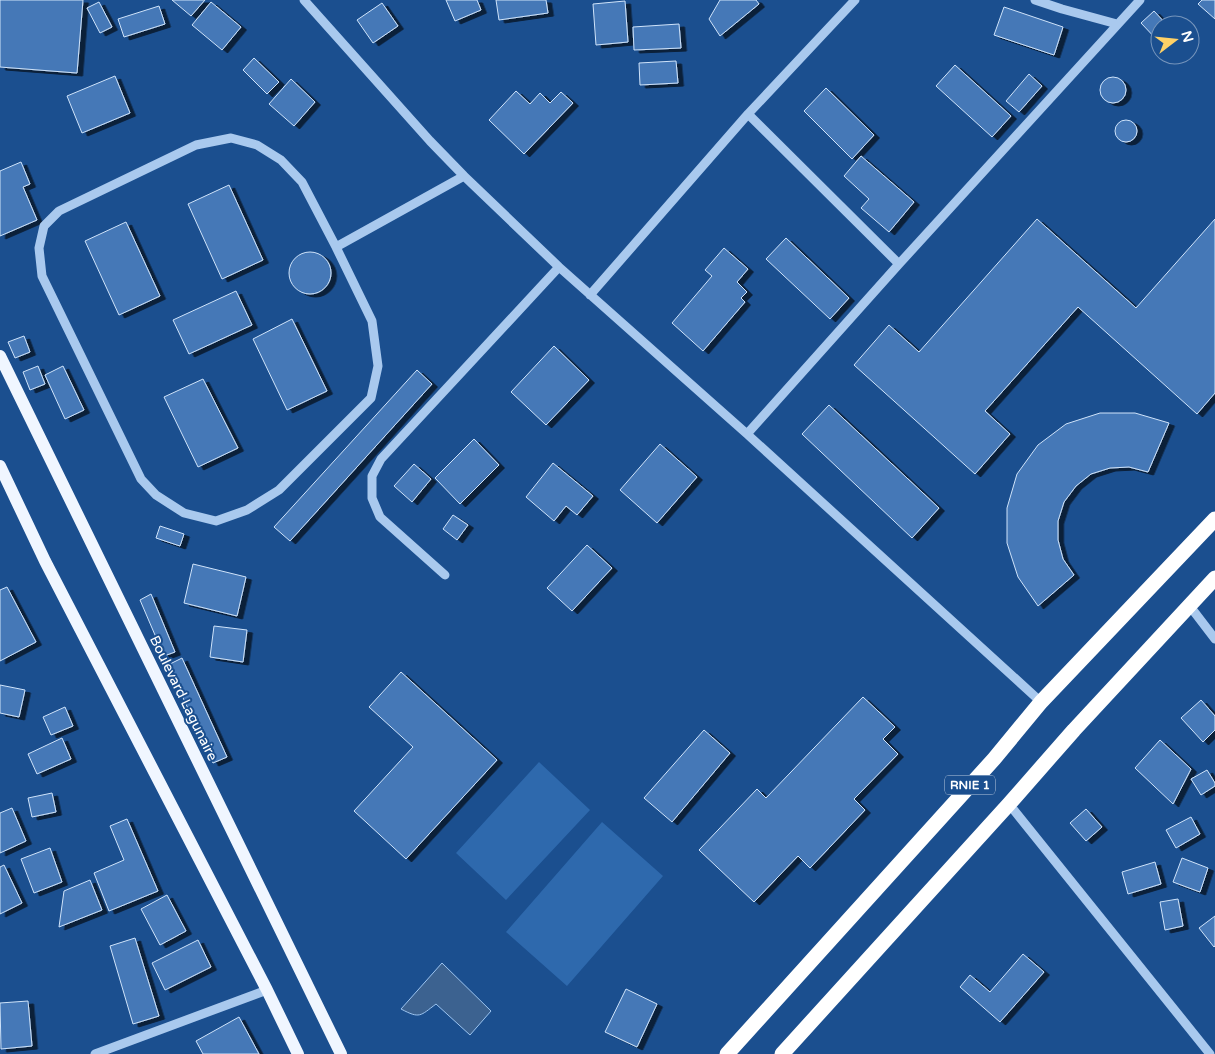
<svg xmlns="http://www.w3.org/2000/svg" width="1215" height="1054" font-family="'Varela Round',sans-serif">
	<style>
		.green { fill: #2e69ad }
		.water { fill: #3c6290; stroke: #9cc4f0 }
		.building { fill: #4478b7; stroke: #cfe3fa; filter: url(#shadow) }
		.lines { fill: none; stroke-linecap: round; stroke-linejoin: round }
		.minor { stroke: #a9c9ee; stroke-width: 9 }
		.major { stroke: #f0f6ff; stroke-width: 12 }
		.highway { stroke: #fff; stroke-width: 15 }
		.labels { text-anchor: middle; stroke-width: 4; stroke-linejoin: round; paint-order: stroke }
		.shield { fill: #1b4f8f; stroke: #bbcadd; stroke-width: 1 }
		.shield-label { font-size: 12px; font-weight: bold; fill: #fff }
		.street-label { font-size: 14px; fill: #fff; stroke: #1b4f8f }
	</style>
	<defs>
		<filter id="shadow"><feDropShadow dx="5.5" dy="3" stdDeviation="0" flood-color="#0009"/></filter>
	</defs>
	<rect width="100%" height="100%" fill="#1b4f8f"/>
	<path class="green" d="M539 762 590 810 506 900 456 853Z
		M602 822 663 876 567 986 506 932Z"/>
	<path class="water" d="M442 963 491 1011 470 1035 436 1004C420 1016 420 1019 401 1009Z"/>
	<path class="building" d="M0 0H83L77 73 0 67Z
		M172 0H205L191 16Z
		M446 0H477L481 10 455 21Z
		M496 0H546L548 13 499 20Z
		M720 0H756L759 4 720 36 709 19Z
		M1202 0H1215V19L1198 4Z
		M625 1 628 42 596 45 593 4Z
		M99 2 112 27 100 33 87 8Z
		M211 2 241 27 222 50 192 25Z
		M382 3 398 26 373 43 357 20Z
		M159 6 165 24 124 37 118 19Z
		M1004 7 1063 27 1054 55 994 35Z
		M1154 11 1167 25H1160V40L1158 41 1141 23Z
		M679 24 681 48 634 50 633 27Z
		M254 58 279 82 267 94 243 70Z
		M676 61 678 83 640 85 639 63Z
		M955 65 1011 116 992 137 936 86Z
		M1029 74 1042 86 1019 112 1006 101Z
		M115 76 130 113 82 133 67 96Z
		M1100 90a13 13 0 1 1 26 0a13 13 0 1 1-26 0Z
		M291 79 315 102 294 126 269 104Z
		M826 88 874 135 852 159 804 111Z
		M516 91 530 104 540 93 550 103 561 92 573 103 524 154 489 120Z
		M1115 131a11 11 0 1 1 22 0a11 11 0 1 1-22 0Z
		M861 156 914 202 889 232 861 208 869 199 844 176Z
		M21 162 30 184 23 187 37 220 0 236V171Z
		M229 185 263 260 222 279 188 204Z
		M1037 219 1136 308 1215 219V393L1197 414 1078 307 985 411 1010 434 975 474 854 365 889 325 919 352Z
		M126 222 160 296 119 315 85 241Z
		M786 238 849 298 830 319 766 259Z
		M724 248 748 269 737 282 747 292 741 298 745 302 703 351 672 323 712 276 705 270Z
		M289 273a21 21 0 1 1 42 0a21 21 0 1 1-42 0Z
		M236 291 252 325 189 354 173 320Z
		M292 319 327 391 287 410 253 339Z
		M24 336 30 352 15 358 8 342Z
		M554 346 589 380 546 425 511 392Z
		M38 366 45 384 30 390 23 372Z
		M63 366 84 410 65 419 45 375Z
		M417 370 432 384 290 541 274 527Z
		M203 379 238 448 198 467 164 397Z
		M829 405 939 508 912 538 802 434Z
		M1100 413H1135L1169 423 1148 472 1129 467 1110 468 1091 474 1076 486 1064 502 1058 521V540L1063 559 1074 575 1038 606 1018 577 1007 543V508L1017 474 1038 445 1066 424Z
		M474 439 499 465 460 504 435 478Z
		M660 444 697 477 657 523 620 490Z
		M553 463 593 496 577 515 566 506 554 521 526 497Z
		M414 464 431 479 412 502 394 486Z
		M453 515 468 525 457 540 443 529Z
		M160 526 184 534 180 546 156 538Z
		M587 545 612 568 572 611 547 588Z
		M193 564 246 577 237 616 184 603Z
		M7 587 36 642 0 661V590Z
		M151 594 175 652 164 656 140 600Z
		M214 626 247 630 243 662 210 657Z
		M182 658 227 757 213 763 168 665Z
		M401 672 497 760 406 859 354 811 413 747 369 707Z
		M0 685 25 690 19 717 0 713Z
		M863 697 895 727 883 739 898 754 854 799 865 810 810 868 798 856 754 902 699 850 757 789 766 798Z
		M1201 700 1215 716V730L1203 742 1181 718Z
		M65 707 73 726 51 735 43 717Z
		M704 730 730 753 672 822 644 798Z
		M62 738 71 759 37 774 28 754Z
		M1160 740 1191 769 1173 804 1135 768Z
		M1207 770 1215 783V786L1201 795 1191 779Z
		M52 793 56 812 32 817 28 798Z
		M12 808 26 841 0 853V813Z
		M1086 809 1102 827 1086 841 1070 823Z
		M1191 817 1200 834 1176 848 1166 830Z
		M127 819 158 891 109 911 94 873 124 860 110 826Z
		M50 848 62 882 34 893 21 859Z
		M1182 858 1208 868 1200 892 1173 882Z
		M1155 862 1161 884 1128 894 1122 872Z
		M4 865 22 903 0 914V867Z
		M90 880 102 910 59 927 64 891Z
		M167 895 186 931 160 945 141 909Z
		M1178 899 1183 926 1165 930 1160 902Z
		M1215 916V946L1214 947 1199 928Z
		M135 938 159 1016 133 1024 110 946Z
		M198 940 211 967 165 990 152 963Z
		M1023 954 1044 972 1000 1022 960 987 970 975 990 992Z
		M626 989 657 1004 637 1047 605 1032Z
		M28 1001 32 1046 1 1049 0 1003Z
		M239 1017 259 1054H203L196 1041Z"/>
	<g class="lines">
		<path class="minor" d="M304 0 430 141 464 176 559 267 747 434 1041 702
			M1035 0 1062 9 1117 24
			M748 114 899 264
			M231 138 257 145 281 160 302 182 336 247 372 321 378 366 371 398 279 490 247 510 216 521 184 513 156 495 141 479 42 276 39 248 44 226 59 211 196 145Z
			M336 247 464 176
			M590 295 748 114 855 0
			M747 434 899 264 1140 0
			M445 575 380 517 372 498V476L381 459 559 267
			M1189 605 1215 639
			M1009 804 1210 1054
			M95 1054 267 990"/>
		<path class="major" d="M0 356 341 1054
			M0 466 45 561 267 990 298 1054"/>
		<path class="highway" d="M727 1054 994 759 1041 702 1215 519
			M782 1054 1009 804 1074 730 1215 578"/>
	</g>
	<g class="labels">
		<rect class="shield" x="945" y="775.5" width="50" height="19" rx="4"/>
		<g class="shield-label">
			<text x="970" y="789">RNIE 1</text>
		</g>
		<g class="street-label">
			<text transform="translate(184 698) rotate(64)" y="5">Boulevard Lagunaire</text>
		</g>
	</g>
	<g transform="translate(1175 40) rotate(74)"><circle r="24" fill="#1b4f8f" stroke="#7695bc"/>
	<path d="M0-4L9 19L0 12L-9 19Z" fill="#ffd166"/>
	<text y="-8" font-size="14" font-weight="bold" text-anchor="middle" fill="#ffffff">N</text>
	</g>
</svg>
